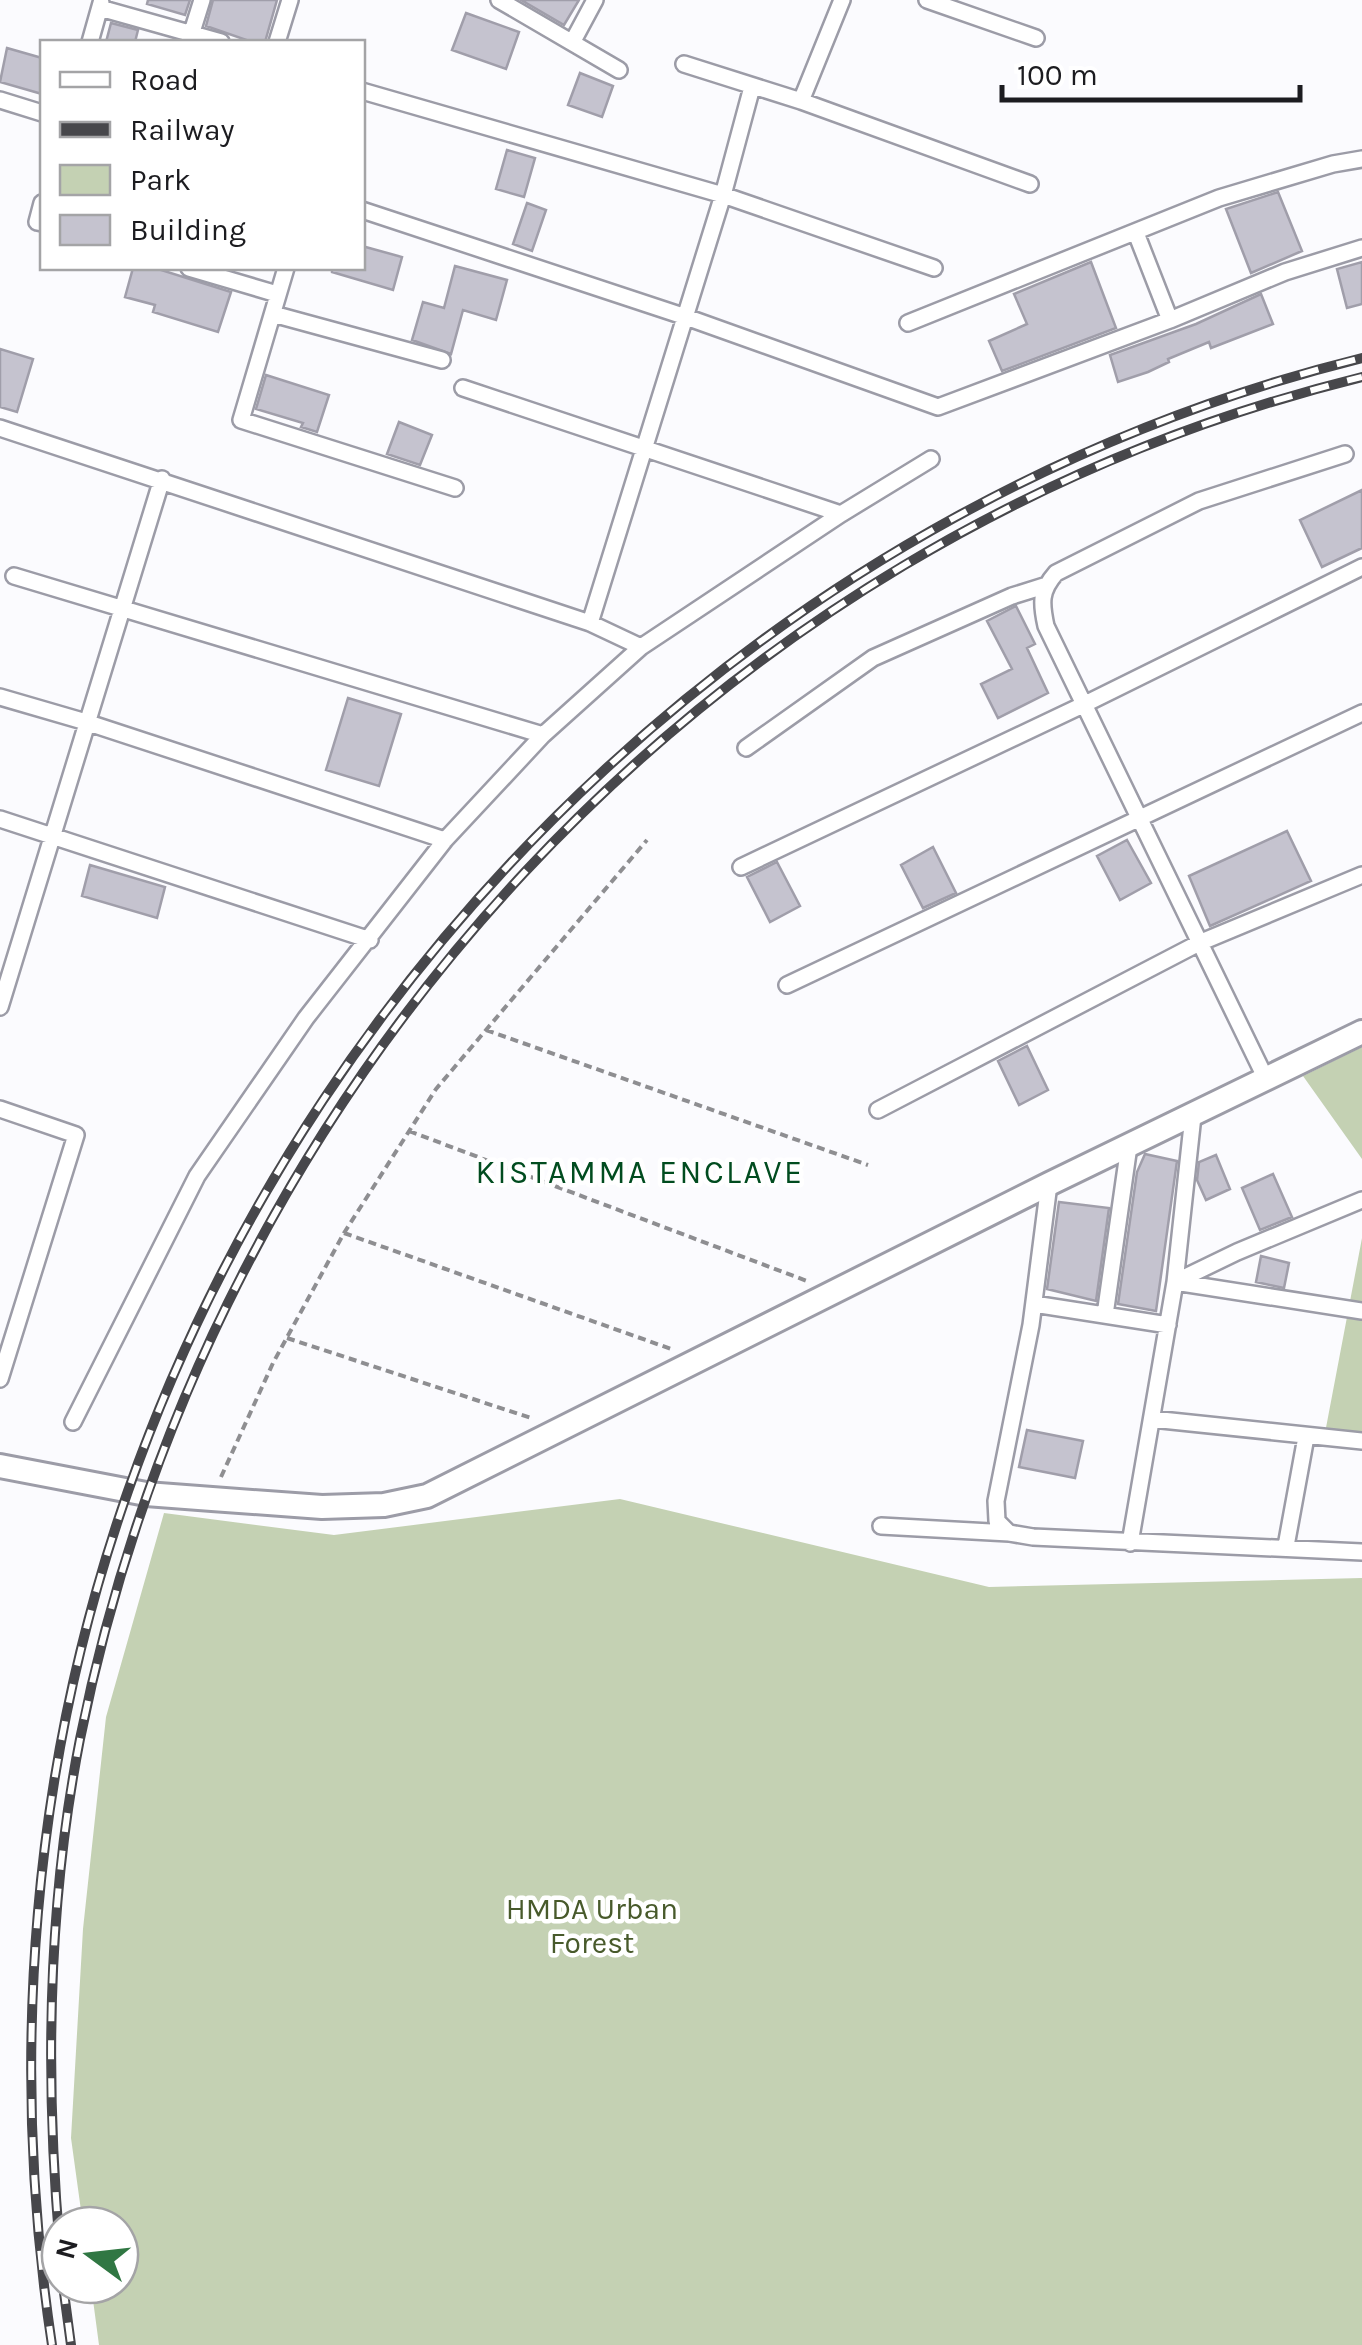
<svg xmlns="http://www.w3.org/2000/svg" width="1362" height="2345" font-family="Karla,sans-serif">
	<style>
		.green { fill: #c4d1b3 }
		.building { fill: #c5c3cf; stroke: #a09eaa; stroke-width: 2.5 }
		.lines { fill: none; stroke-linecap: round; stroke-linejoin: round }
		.street-casing { stroke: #9c9ca7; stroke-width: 20 }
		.secondary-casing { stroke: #9c9ca7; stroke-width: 28 }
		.path { stroke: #8e8e91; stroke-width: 4; stroke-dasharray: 8 5; stroke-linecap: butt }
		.street { stroke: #fff; stroke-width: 15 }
		.secondary { stroke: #fff; stroke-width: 22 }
		.rail-casing { stroke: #47474b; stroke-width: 10 }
		.rail { stroke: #fff; stroke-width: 6; stroke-dasharray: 19; stroke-linecap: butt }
		.labels { text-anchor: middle; stroke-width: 9; stroke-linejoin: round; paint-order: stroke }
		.park-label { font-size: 30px; fill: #485a2b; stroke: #fff }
		.neighbourhood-label { font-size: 32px; letter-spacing: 2.5px; fill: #014c1f; stroke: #fff }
	</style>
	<rect width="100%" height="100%" fill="#fbfbfe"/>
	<path class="green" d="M1362 1047V1159L1303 1076Z
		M1362 1238V1436L1325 1433Z
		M620 1499 989 1587 1362 1578V2345H99L91 2285H120V2225H83L71 2138 83 1929 106 1717 164 1513 334 1535Z"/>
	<path class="building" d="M148 0H190L185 15 147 4Z
		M213 0H277L265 42H252L206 26Z
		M521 0H579L564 25Z
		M466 13 519 32 506 69 452 50Z
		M111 23 138 30 135 42H106Z
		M7 48 42 58V94L0 82Z
		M580 73 613 86 602 117 568 105Z
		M507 150 535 158 524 197 496 189Z
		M1278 192 1302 251 1251 273 1226 209Z
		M527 203 546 210 532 251 513 244Z
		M362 246 402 257 393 290 332 272V268H362Z
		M1091 262 1116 328 1002 371 989 341 1027 324 1014 294Z
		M1362 262V304L1347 308 1337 269Z
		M455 266 507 280 496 320 463 310 451 354 412 340 423 302 444 308Z
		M133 268H155L231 292 218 332 153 312 155 305 125 297Z
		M1261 294 1273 324 1211 348 1209 342 1168 359 1169 362 1148 372 1118 382 1110 355 1196 324Z
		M0 349 33 359 17 412 0 407Z
		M266 375 329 395 317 432 301 427 303 423 256 409Z
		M399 422 432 435 420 465 387 454Z
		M1362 490V548L1322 567 1300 520Z
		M1016 606 1035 644 1027 648 1048 693 998 718 981 684 1012 669 987 621Z
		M348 698 401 714 379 786 326 770Z
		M1287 831 1311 881 1210 926 1189 876Z
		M1127 840 1151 883 1120 900 1097 856Z
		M933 847 956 893 923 908 901 865Z
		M777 862 800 906 770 922 747 877Z
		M90 865 165 887 157 918 82 896Z
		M1027 1046 1048 1090 1019 1105 998 1061Z
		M1145 1154 1177 1161 1156 1311 1118 1304 1137 1172Z
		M1216 1155 1230 1189 1206 1200 1197 1180 1199 1162Z
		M1273 1174 1292 1217 1260 1230 1242 1188Z
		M1059 1202 1109 1208 1096 1301 1047 1289Z
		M1261 1256 1289 1263 1284 1288 1256 1282Z
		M1027 1430 1083 1441 1075 1478 1019 1467Z"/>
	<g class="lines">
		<defs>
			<path id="street" d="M499 0 619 70
				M927 0 1036 38
				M100 8 221 42
				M192 32 202 0
				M573 41 595 0
				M90 42 101 3
				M277 42 290 0
				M684 64 801 101 1030 184
				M362 91 723 195 934 268
				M0 100 42 113
				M801 101 842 0
				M42 203 37 222 42 223
				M362 210 686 317 938 407 1170 320 1285 272 1362 248
				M1136 233 1170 320
				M189 268 277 294
				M286 268 241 420 455 488
				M273 314 442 360
				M908 323 1219 198 1333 164 1362 159
				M463 388 841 514
				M0 428 590 623 641 647 543 735 445 840 306 1018 197 1176 73 1422
				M14 576 543 735
				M590 623 723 195 752 87
				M641 647 841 514 931 459
				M0 697 86 722 445 840
				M746 748 873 658 1012 596 1044 586
				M0 819 370 940
				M741 867 1085 704 1362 567
				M787 985 1362 713
				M0 1007 162 479
				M1265 1077 1046 626C1041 603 1040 591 1056 573L1199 501 1345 454
				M0 1109 76 1135 0 1379
				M878 1110 1199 943 1362 875
				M1049 1184 1031 1325 996 1501 997 1521 1009 1533 1033 1537 1362 1552
				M1175 1282 1237 1252 1362 1200
				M1175 1282 1362 1311
				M1034 1304 1168 1325
				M1105 1315 1129 1146
				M1152 1419 1362 1441
				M881 1526 1009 1533
				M1130 1543 1175 1282 1193 1116
				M1286 1546 1306 1437"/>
			<path id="secondary" d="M0 1466 146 1494 212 1499 322 1507 384 1505 427 1496 1049 1184 1362 1032"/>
		</defs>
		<use href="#street" class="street-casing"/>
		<use href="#secondary" class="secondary-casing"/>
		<path class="path" d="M486 1030 868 1165
			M409 1131 807 1281
			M344 1233 674 1350
			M287 1338 534 1419
			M221 1477 273 1363 344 1233 436 1089 647 840"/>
		<use href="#street" class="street"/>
		<use href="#secondary" class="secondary"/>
		<defs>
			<path id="rail" d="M60 2249C45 2079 47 1907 80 1739 211 1083 707 538 1362 377
				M63 2285 71 2345
				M52 2345C9 2060 32 1763 128 1491 322 939 792 499 1362 358"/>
		</defs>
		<use href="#rail" class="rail-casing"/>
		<use href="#rail" class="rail"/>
	</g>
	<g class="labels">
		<g class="park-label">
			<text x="592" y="1919">HMDA Urban<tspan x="592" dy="34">Forest</tspan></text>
		</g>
		<g class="neighbourhood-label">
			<text x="640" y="1183">KISTAMMA ENCLAVE</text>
		</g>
	</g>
	<rect x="40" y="40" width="325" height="230" fill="#ffffff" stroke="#a4a4a6" stroke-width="2.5"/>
	<rect x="60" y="72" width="50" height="15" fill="#ffffff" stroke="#a4a4a6" stroke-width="2.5"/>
	<text x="130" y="90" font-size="30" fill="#1c1c20">Road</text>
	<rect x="60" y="122" width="50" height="15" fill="#47474b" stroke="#a4a4a6" stroke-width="2.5"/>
	<text x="130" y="140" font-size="30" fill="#1c1c20">Railway</text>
	<rect x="60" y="165" width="50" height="30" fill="#c4d1b3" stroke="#a4a4a6" stroke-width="2.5"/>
	<text x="130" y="190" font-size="30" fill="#1c1c20">Park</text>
	<rect x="60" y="215" width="50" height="30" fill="#c5c3cf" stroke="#a4a4a6" stroke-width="2.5"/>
	<text x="130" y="240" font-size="30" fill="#1c1c20">Building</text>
	<g transform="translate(90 2255) rotate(285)"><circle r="48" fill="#ffffff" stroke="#a4a4a6" stroke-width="2.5"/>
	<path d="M0-8L18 38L0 25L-18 38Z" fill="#307743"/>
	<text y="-15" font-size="28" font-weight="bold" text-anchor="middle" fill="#1c1c20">N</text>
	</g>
	<path d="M1002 85v15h298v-15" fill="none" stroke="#1c1c20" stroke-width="5"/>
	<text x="1017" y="85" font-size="30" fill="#1c1c20" stroke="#ffffff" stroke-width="8" paint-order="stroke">100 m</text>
</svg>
